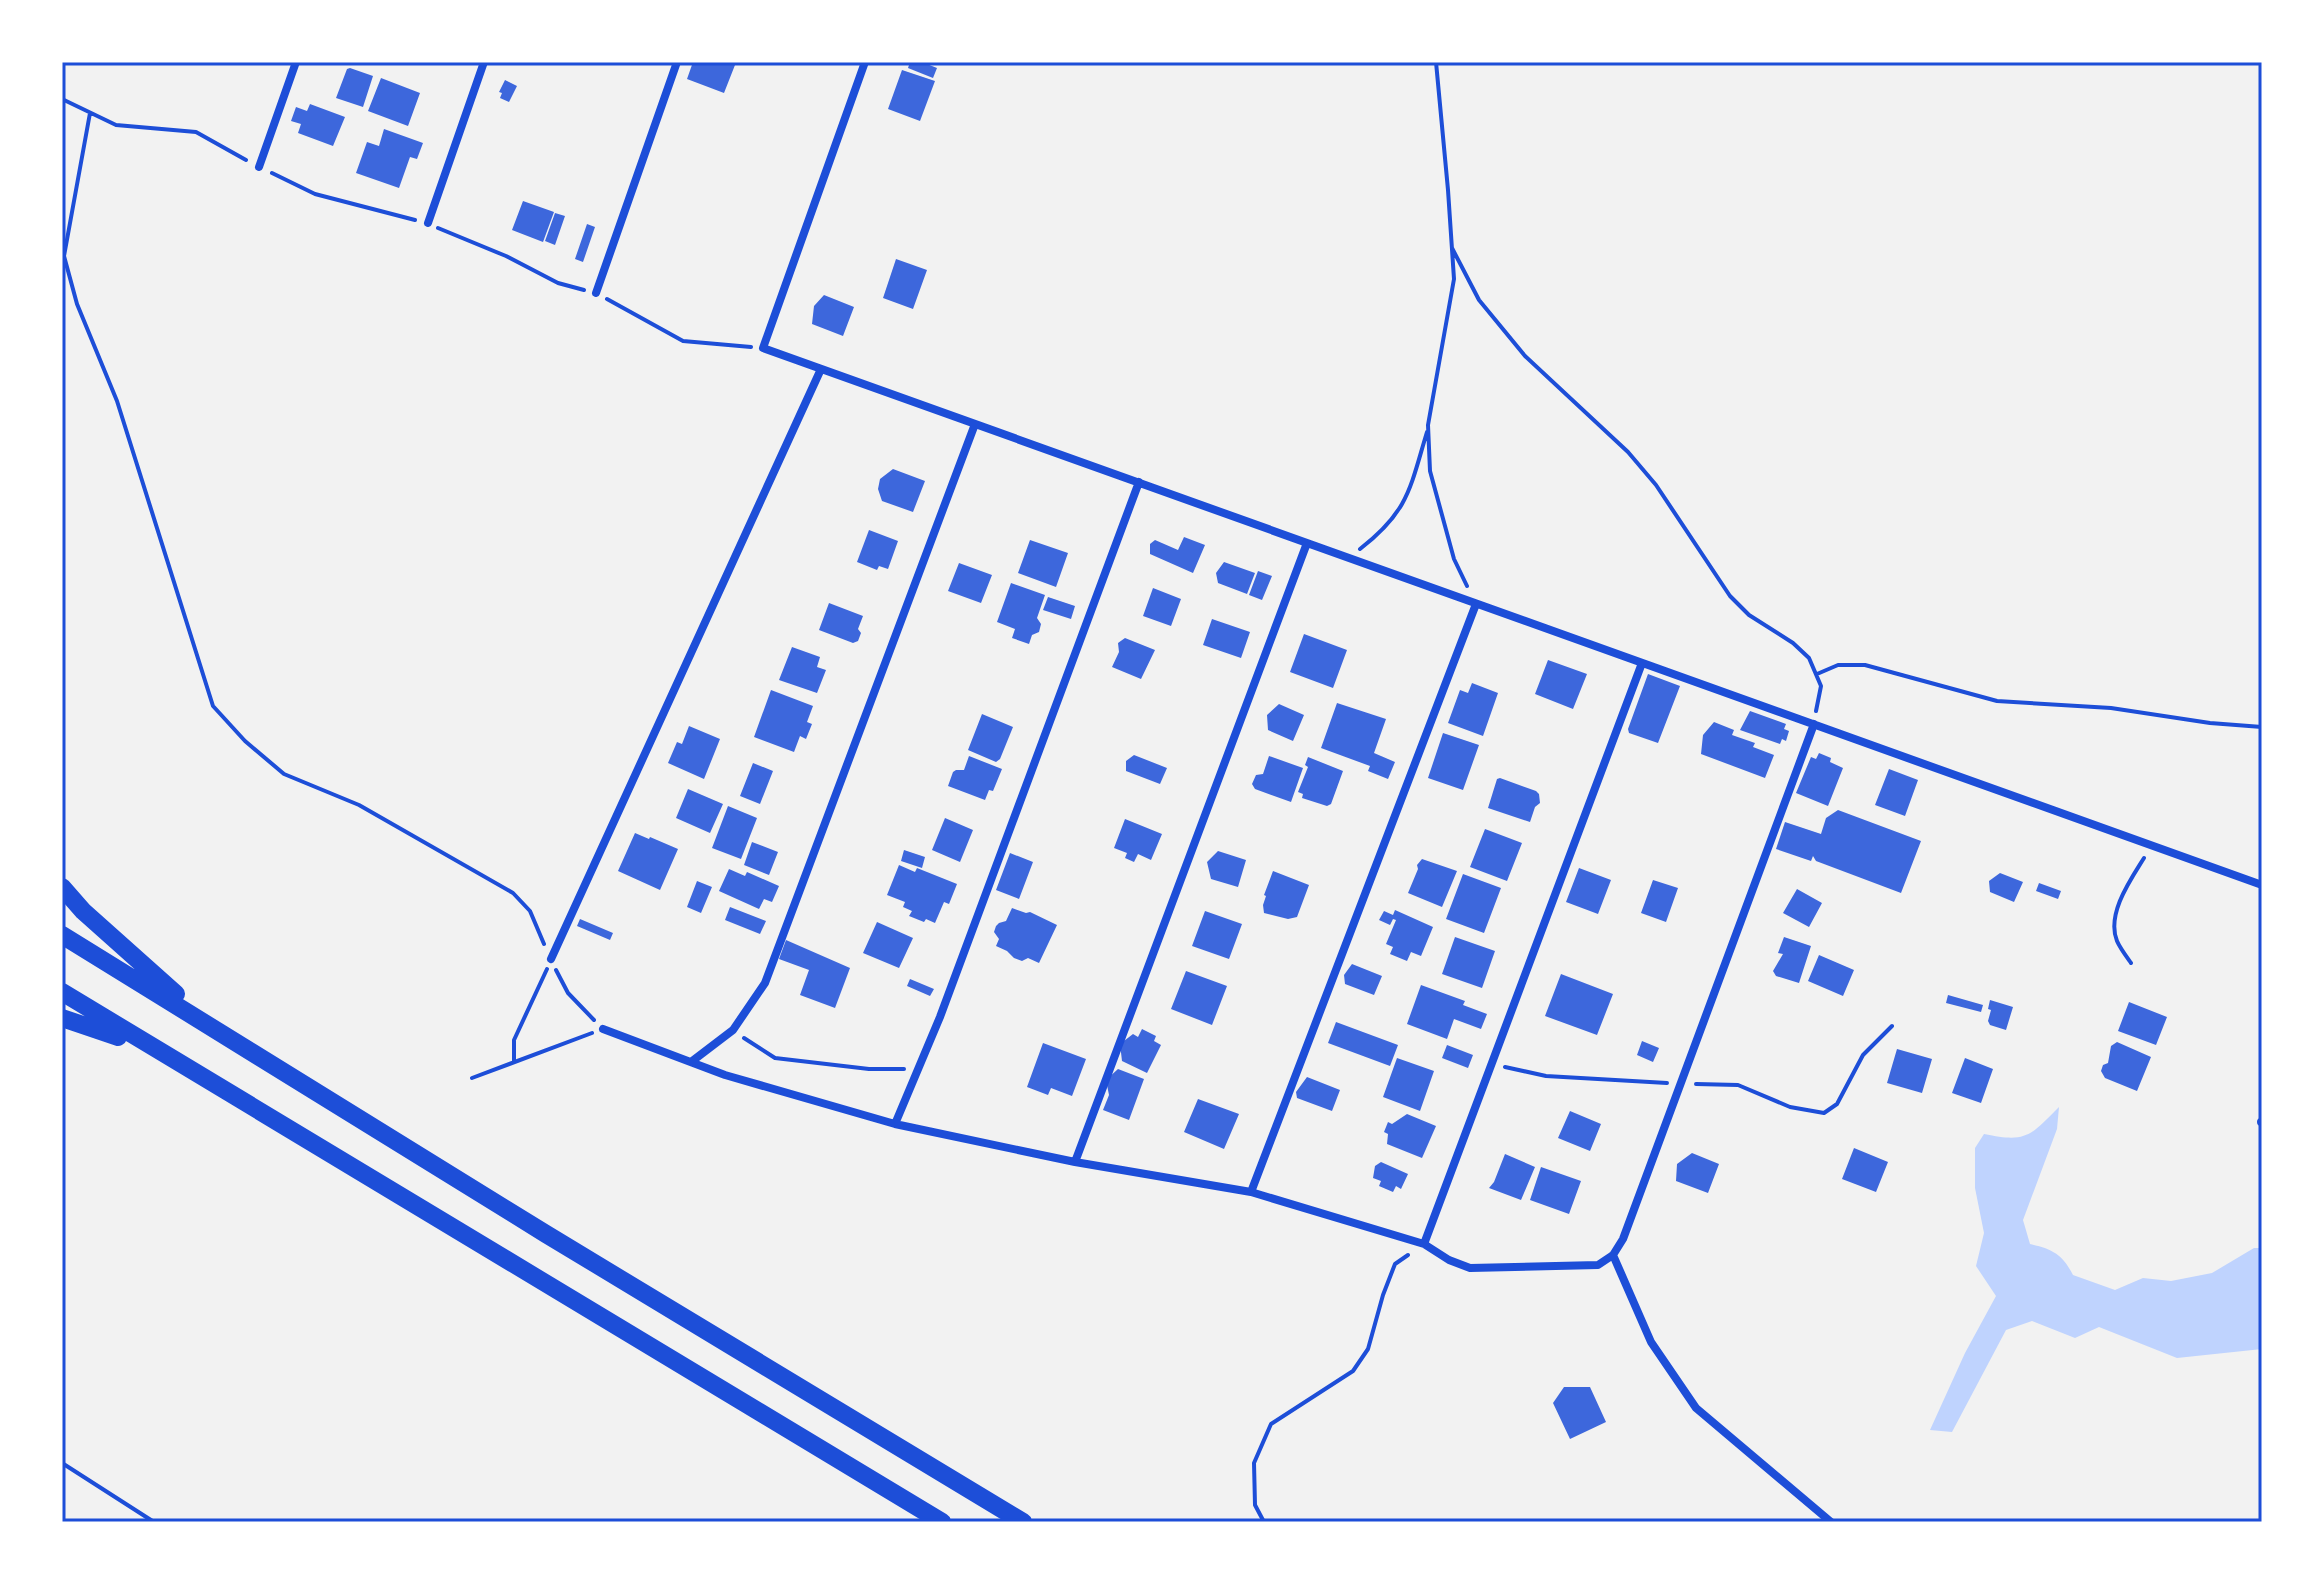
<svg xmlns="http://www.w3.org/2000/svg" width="2324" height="1584" font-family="Barlow,sans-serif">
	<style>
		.water { fill: #bfd3fe }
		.building { fill: #3d67dc }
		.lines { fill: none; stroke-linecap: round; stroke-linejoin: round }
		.path { stroke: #1d4ed8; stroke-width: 4 }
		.minor { stroke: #1d4ed8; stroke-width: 8 }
		.motorway { stroke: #1d4ed8; stroke-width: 18 }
		.neatline { fill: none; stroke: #1d4ed8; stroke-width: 3 }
	</style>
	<rect width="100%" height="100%" fill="#f2f2f2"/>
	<path class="water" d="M2059 1107 2057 1129 2023 1220 2030 1244C2053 1249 2063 1255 2073 1275L2115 1290 2143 1278 2171 1281 2212 1273 2254 1248H2262V1349L2177 1358 2099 1327 2075 1338 2032 1321 2006 1330 1952 1432 1930 1430 1965 1353 1996 1296 1976 1266 1984 1233 1975 1188V1148L1984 1134C2027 1143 2030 1136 2059 1107Z"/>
	<path class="building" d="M693 62H728L735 65 724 93 687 79Z
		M910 62H922L937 68 933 78 908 68Z
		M350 68 373 76 363 107 336 98 347 69Z
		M902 70 935 81 920 121 888 109Z
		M381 78 420 93 408 126 368 111Z
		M505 80 517 86 509 102 500 98 502 93 499 92Z
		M310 104 345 117 333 146 298 133 301 124 291 121 296 107 307 111Z
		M384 129 423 143 417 159 410 157 399 188 356 173 367 142 379 146Z
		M523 201 554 212 543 242 512 230Z
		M555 213 565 216 555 245 545 241Z
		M587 224 595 227 583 262 575 259Z
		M896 259 927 270 913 309 883 298Z
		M824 295 854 307 843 336 812 324 814 306Z
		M893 469 925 481 913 512 882 501 878 489 880 479Z
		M869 530 898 541 888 569 879 566 877 570 857 562Z
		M1184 537 1205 545 1193 573 1150 554V544L1155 540 1178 550Z
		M1030 540 1068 553 1056 587 1018 573Z
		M1224 562 1255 573 1247 594 1218 583 1216 573Z
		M959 563 992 575 981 603 948 591Z
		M1258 571 1272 576 1262 600 1249 595Z
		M1011 583 1045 595 1037 618 1041 624 1039 632 1032 635 1029 644 1012 638 1015 629 997 622Z
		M1153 588 1181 599 1171 626 1143 616Z
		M1048 597 1075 606 1071 619 1043 610Z
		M829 603 863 616 858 629 861 633 858 641 853 643 819 630Z
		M1212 619 1250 632 1241 658 1203 645Z
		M1304 634 1347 650 1333 688 1290 672Z
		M1125 638 1155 650 1141 679 1112 667 1119 652 1118 643Z
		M792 647 820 657 817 667 826 670 817 693 779 680Z
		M1548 660 1587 674 1573 709 1535 694Z
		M1648 674 1680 686 1658 743 1629 733 1628 729Z
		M1472 683 1498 693 1483 736 1448 723 1460 690 1468 693Z
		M771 690 813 706 807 722 812 724 806 739 800 736 794 752 754 737Z
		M1337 703 1386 719 1374 753 1395 762 1388 779 1368 771 1370 766 1321 748Z
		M1279 704 1304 715 1293 741 1268 730 1267 715Z
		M1750 711 1786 724 1784 729 1789 731 1786 741 1782 739 1780 744 1740 730Z
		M982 714 1013 727 1000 759 996 762 968 750Z
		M1714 722 1734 730 1732 735 1755 743 1753 747 1774 755 1765 778 1701 754 1703 735Z
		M689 726 720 739 704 779 668 763 677 742 682 744Z
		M1443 733 1479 745 1463 790 1428 778Z
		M1819 753 1831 758 1830 762 1843 768 1828 806 1796 793 1811 757 1816 759Z
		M1134 755 1167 768 1160 784 1126 771V761Z
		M969 756 1002 769 993 791 989 790 985 800 948 786 953 772 956 770H964Z
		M1269 756 1303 768 1291 802 1255 789 1252 784 1256 775 1263 774Z
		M1308 757 1343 771 1331 804 1327 806 1302 798 1303 794 1298 792 1308 767 1305 765Z
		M753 763 773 771 760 804 740 796Z
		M1889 769 1918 780 1905 816 1875 805Z
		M1500 778 1536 791 1539 794 1540 803 1535 807 1530 822 1488 808 1497 779Z
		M688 789 723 804 710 833 676 818Z
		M728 806 757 818 741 859 712 848Z
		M1838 810 1921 841 1901 893 1816 861 1813 856 1811 861 1776 849 1785 822 1821 834 1826 818Z
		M945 818 973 830 960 862 932 850Z
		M1125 819 1162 834 1151 860 1138 854 1134 862 1125 858 1127 853 1114 848Z
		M1485 829 1522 843 1507 881 1470 867Z
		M635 833 649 839 650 837 678 849 660 890 618 871Z
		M752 842 778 852 769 875 744 865Z
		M904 850 925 857 922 868 901 861Z
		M1218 851 1246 860 1238 887 1211 879 1207 862Z
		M1010 853 1033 862 1019 899 996 890Z
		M1422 859 1457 871 1442 907 1408 893 1418 869 1417 865Z
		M899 865 915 872 917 868 957 884 949 904 944 902 935 923 926 919 924 922 909 916 912 911 903 907 905 902 887 895Z
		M1579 868 1611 880 1598 914 1566 902Z
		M729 869 745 876 747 872 779 886 772 902 764 899 759 909 719 891Z
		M1273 871 1309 885 1297 917 1288 919 1264 913 1263 905 1266 896 1264 895Z
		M2000 873 2023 882 2014 902 1990 892 1989 881Z
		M1463 874 1501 888 1484 933 1446 919Z
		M1653 880 1678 888 1666 922 1641 913Z
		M697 881 712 887 701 913 687 907Z
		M2039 883 2061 891 2058 899 2036 891Z
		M1797 889 1822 903 1809 927 1783 913Z
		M730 907 766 921 760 934 725 920Z
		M1012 908 1026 913 1030 912 1057 925 1039 963 1028 958 1022 961 1014 958 1007 951 996 946 999 939 994 932 996 926 999 923 1006 921Z
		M1395 910 1433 927 1421 956 1411 952 1407 961 1390 954 1393 947 1386 944 1396 920 1393 919 1390 925 1379 920 1384 911 1393 915Z
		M1205 911 1242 924 1229 959 1192 946Z
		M580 919 613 933 610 940 577 926Z
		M877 922 913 938 899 968 863 953Z
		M1455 937 1495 951 1482 988 1442 974Z
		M1784 937 1811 946 1799 983 1776 976 1773 971 1783 954 1778 953Z
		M786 940 850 968 835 1008 800 995 809 970 779 959Z
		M1819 955 1854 970 1843 996 1808 981Z
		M1352 964 1382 976 1374 995 1345 984 1344 975Z
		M1186 971 1227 986 1212 1025 1171 1009Z
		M1561 974 1613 994 1597 1035 1545 1016Z
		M910 979 934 989 930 996 907 986Z
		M1421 985 1465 1001 1463 1005 1487 1014 1481 1029 1454 1019 1447 1039 1407 1024Z
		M1948 995 1983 1005 1981 1012 1946 1003Z
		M1990 1000 2013 1007 2006 1030 1990 1025 1988 1021 1991 1010 1988 1009Z
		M2129 1002 2167 1017 2156 1045 2118 1031Z
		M1336 1022 1398 1045 1390 1066 1328 1043Z
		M1142 1029 1156 1036 1154 1041 1161 1045 1147 1073 1122 1061 1120 1044 1133 1034 1138 1037Z
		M1642 1041 1659 1048 1653 1062 1637 1055Z
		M2117 1042 2151 1057 2137 1091 2105 1078 2101 1071 2103 1065 2108 1063 2111 1046Z
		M1043 1043 1086 1059 1072 1096 1051 1088 1048 1095 1027 1087Z
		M1447 1045 1473 1055 1468 1068 1442 1058Z
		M1897 1049 1932 1059 1922 1093 1887 1083Z
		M1397 1058 1434 1071 1420 1111 1383 1097Z
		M1965 1058 1993 1069 1981 1103 1952 1093Z
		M1118 1069 1144 1079 1129 1120 1103 1110 1109 1095 1106 1080Z
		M1307 1077 1340 1090 1332 1111 1297 1098 1296 1092Z
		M1198 1099 1239 1114 1224 1149 1184 1132Z
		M1570 1111 1601 1124 1590 1151 1558 1138Z
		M1407 1114 1436 1126 1422 1158 1387 1144 1388 1134 1384 1132 1388 1122 1392 1124Z
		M1854 1148 1888 1162 1876 1192 1842 1179Z
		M1692 1153 1719 1164 1708 1193 1676 1181 1677 1164Z
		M1505 1154 1535 1167 1521 1200 1489 1188 1494 1182Z
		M1381 1162 1408 1174 1401 1189 1396 1186 1393 1192 1379 1186 1381 1181 1373 1178 1375 1166Z
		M1541 1167 1581 1181 1569 1214 1530 1200Z
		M1564 1387H1590L1606 1422 1570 1439 1553 1403Z"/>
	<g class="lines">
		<path class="path" d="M1436 62 1448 190 1454 279 1428 425 1430 471 1454 559 1467 586
			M62 99 116 125 196 132 246 160
			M90 113 64 256 77 304 117 401 213 706 245 741 284 774 359 805 513 893 530 911 544 944
			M272 173 315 194 415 220
			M438 228 506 256 558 283 584 290
			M1452 248 1479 300 1525 356 1628 452 1656 485 1730 596 1749 615 1793 643 1809 658 1821 686 1816 711
			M607 299 683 341 751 347
			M1360 549C1409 511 1410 488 1427 432
			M1817 674 1838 665H1865L1997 701 2111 708 2210 723 2262 727
			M2131 963C2126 956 2120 948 2117 941 2106 914 2131 879 2144 858
			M556 970 568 993 594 1020
			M744 1038 775 1058 869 1069H904
			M514 1061V1040L547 969
			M1505 1067 1546 1076 1667 1083
			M472 1078 592 1033
			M1696 1084 1738 1085 1790 1107 1824 1113 1837 1104 1863 1055 1892 1026
			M62 1463 154 1522
			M1264 1522 1255 1505 1254 1463 1271 1424 1353 1371 1368 1349 1383 1295 1395 1264 1408 1255"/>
		<path class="minor" d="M865 62 763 348 2262 885
			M259 167 296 62
			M428 223 484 62
			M596 293 677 62
			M551 959 821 369
			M603 1029 725 1075 895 1124 1075 1162 1251 1192 1424 1244 1449 1260 1470 1268 1598 1265 1613 1255 1623 1239 1814 724
			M691 1062 733 1030 765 983 975 424
			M2261 1122H2262
			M895 1124 940 1017 1139 482
			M1075 1162 1307 543
			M1251 1192 1476 604
			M1424 1244 1642 663
			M1613 1255 1651 1342 1696 1408 1831 1522"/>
		<path class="motorway" d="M62 887 83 911 176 994
			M62 935 546 1234 1023 1522
			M62 992 942 1522
			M62 1018 118 1037"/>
	</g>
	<rect width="2324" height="1584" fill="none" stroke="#ffffff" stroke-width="128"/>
	<rect x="64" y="64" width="2196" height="1456" class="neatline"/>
</svg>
